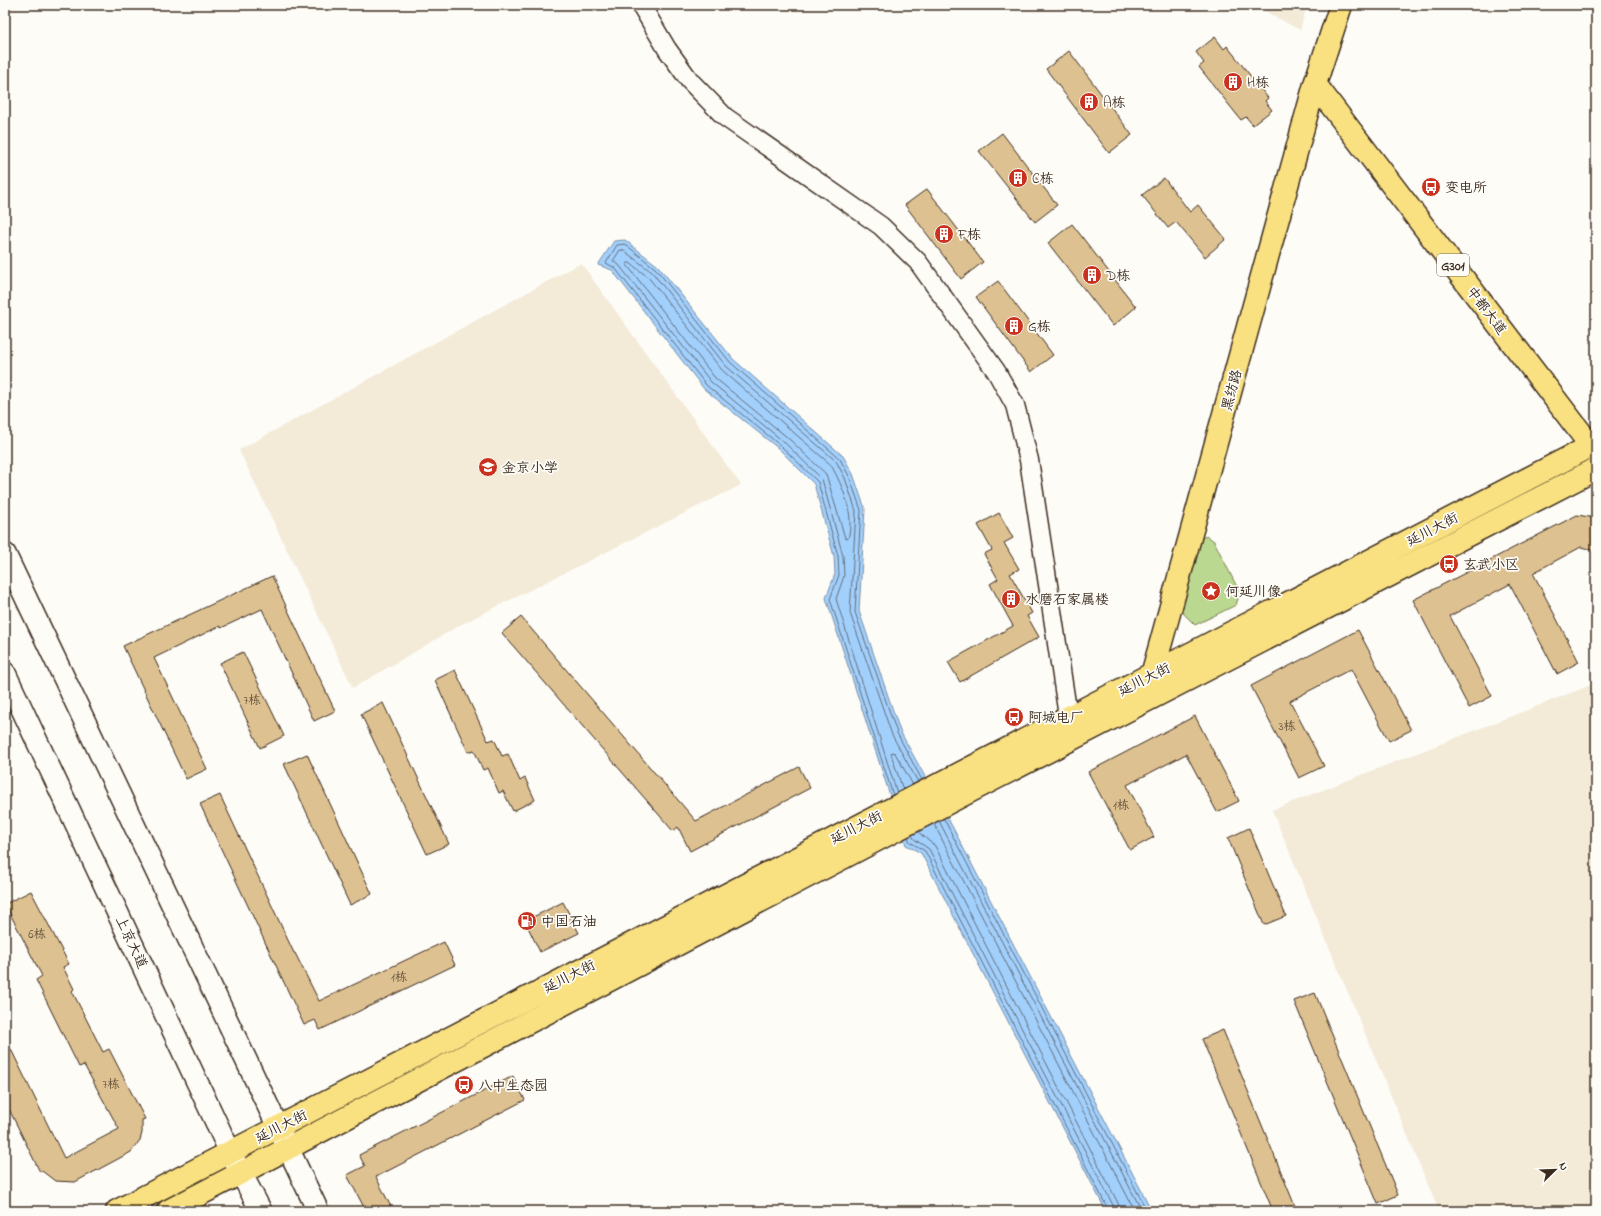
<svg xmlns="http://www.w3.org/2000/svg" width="1601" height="1216" font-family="'Indie Flower','LXGW WenKai TC',sans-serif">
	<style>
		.built { fill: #f3ead8 }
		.green { fill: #bbd890; stroke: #7b8157 }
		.water { fill: #a2d0fd; stroke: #798ea4 }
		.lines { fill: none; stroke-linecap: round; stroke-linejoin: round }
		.shore { stroke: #646c77; stroke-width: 1 }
		.building { fill: #ddc191; stroke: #3b2a1e }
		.tertiary-casing { stroke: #3b2a1e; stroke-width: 21 }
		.secondary-casing { stroke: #3b2a1e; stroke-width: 24 }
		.primary-casing { stroke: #3b2a1e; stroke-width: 25 }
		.trunk-casing { stroke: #3b2a1e; stroke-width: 25 }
		.tertiary { stroke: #fdfcf7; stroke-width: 18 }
		.secondary { stroke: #fdfcf7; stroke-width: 21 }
		.primary { stroke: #f9e181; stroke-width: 22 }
		.trunk { stroke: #f9e181; stroke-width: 22 }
		.labels { text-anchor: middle; stroke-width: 3.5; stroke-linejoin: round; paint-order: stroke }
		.number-label { font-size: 12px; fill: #64503b }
		.shield { fill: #fdfcf7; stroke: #75695f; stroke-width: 1 }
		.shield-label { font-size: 13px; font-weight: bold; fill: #3b2a1e }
		.poi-label { font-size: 14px; fill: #3b2a1e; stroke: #fdfcf7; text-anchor: start }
		.street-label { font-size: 14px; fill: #3b2a1e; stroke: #fdfcf7 }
	</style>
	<rect width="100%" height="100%" fill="#fdfcf7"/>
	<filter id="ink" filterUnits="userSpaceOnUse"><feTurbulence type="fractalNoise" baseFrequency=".025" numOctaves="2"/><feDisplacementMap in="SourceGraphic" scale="8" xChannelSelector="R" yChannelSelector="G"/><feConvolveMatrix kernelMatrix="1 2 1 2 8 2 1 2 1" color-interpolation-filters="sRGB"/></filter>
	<g filter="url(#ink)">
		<path class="built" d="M1259 5H1307L1300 30 1261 9Z
			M581 263 741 485 460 625 353 688 239 450Z
			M1596 683V1211H1439L1272 810Z"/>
		<path class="green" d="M1207 536 1214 541 1240 593 1236 605 1195 625 1181 611 1201 538Z"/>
		<path class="water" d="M625 240 658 266 733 359 843 456 853 474 865 509 859 611 900 731 953 828 1152 1211H1106L921 853 906 845 826 598 835 574 834 556 814 484 779 449 704 389 612 270 598 265 614 241Z"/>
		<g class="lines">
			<path class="shore" d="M628 263H630L648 277 722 370 831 465C843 487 855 514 848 539L845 538 826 474 788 438 715 378 627 265Z
				M903 790 891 754 892 752 895 753 913 785
				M897 793 836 599 844 576 843 556 822 479 784 442 711 382 619 265 613 261 620 250H623L652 272 726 366 836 461 845 478 856 511 850 613 892 735 918 782
				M893 795 830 599 839 575 838 556 818 482 781 446 707 386 615 268 606 263 617 245 625 244 656 269 730 362 840 459 849 476 861 510 855 612 897 733 922 780
				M944 819 1147 1211
				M939 821 1142 1211
				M934 824 1135 1211
				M918 832 935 846 1118 1203 1120 1211
				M912 835 914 839 929 849 1113 1205 1114 1211
				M908 837 910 842 925 851 1109 1211"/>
		</g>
		<path class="building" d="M1215 37 1224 49 1227 46 1268 98 1265 101 1272 110 1253 125 1246 117 1241 120 1199 67 1204 63 1196 52Z
			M1069 51 1132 135 1109 153 1046 69Z
			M1002 133 1057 205 1035 222 979 151Z
			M1164 178 1190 212 1198 205 1226 239 1205 257 1176 222 1168 228 1142 195Z
			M927 189 983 262 961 279 905 205Z
			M1072 224 1136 307 1113 326 1048 243Z
			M998 281 1053 355 1031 372 976 297Z
			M999 513 1013 538 1004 543 1019 569 1010 574 1032 613 1027 616 1039 637 960 682 948 662 1013 626 990 584 998 579 984 554 992 550 978 525Z
			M1577 515 1596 518V551L1581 547 1533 573 1579 662 1557 674 1510 584 1450 616 1492 696 1469 708 1413 600Z
			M272 576 335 711 314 721 262 609 221 628 220 626 154 658 207 769 186 779 123 646Z
			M521 617 696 821 799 767 810 788 690 851 678 827 673 831 502 633Z
			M1358 630 1411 730 1389 741 1351 669 1290 701 1324 766 1299 778 1251 686Z
			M243 652 284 736 260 748 220 663Z
			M455 670 488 741 494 739 502 756 508 754 520 781 525 778 535 800 513 811 503 791 499 793 488 768 483 770 474 750 468 752 435 680Z
			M383 703 449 844 427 854 361 714Z
			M1195 716 1239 801 1217 812 1186 754 1127 785 1154 837 1130 850 1088 772Z
			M307 754 372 894 350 905 284 764Z
			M220 795 294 953H295L319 1001 444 942 455 965 320 1030 315 1020 304 1025 200 804Z
			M1249 828 1286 916 1264 925 1228 838Z
			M31 891 69 964 63 967 74 989 72 991 103 1052 109 1049 145 1119 142 1120V1133L140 1140 131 1152 75 1182 55 1181 42 1171 40 1172 5 1101V1037L64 1158 119 1129 84 1065 79 1067 36 980 42 976 5 904Z
			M563 902 579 933 540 952 525 921Z
			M1315 993 1398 1195 1378 1204 1294 1001Z
			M1223 1030 1297 1211H1273L1202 1039Z
			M513 1076 525 1100 376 1177 393 1211H366L347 1175 365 1166 359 1155Z"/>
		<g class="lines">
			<defs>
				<path id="tertiary" d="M641 5 667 49 690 81 725 117 881 226 918 262 996 371 1015 405 1029 460 1070 729"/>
				<path id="secondary" d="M5 554 318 1211
					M5 673 230 1152 261 1211"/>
				<path id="primary" d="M1155 682 1152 675 1315 84 1341 5
					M117 1211 1591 446 1315 84
					M168 1211 959 797 1596 469"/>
				<path id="trunk" d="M1596 443 1591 446 1596 451"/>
			</defs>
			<use href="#tertiary" class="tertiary-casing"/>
			<use href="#secondary" class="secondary-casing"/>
			<use href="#primary" class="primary-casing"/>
			<use href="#trunk" class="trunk-casing"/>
			<use href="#tertiary" class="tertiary"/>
			<use href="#secondary" class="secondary"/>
			<use href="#primary" class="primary"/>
			<use href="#trunk" class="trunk"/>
		</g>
	</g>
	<defs>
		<symbol id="building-disc" viewBox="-11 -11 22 22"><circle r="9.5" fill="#c8321e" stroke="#fdfcf7"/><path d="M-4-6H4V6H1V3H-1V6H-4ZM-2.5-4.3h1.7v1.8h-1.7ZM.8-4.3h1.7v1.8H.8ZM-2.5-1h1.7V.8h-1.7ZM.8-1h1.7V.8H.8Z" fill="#fff"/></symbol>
		<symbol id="bus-disc" viewBox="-11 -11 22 22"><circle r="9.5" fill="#c8321e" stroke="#fdfcf7"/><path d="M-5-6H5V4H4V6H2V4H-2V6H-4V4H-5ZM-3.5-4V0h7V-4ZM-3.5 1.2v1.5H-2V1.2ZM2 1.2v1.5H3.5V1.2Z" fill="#fff"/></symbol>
		<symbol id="school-disc" viewBox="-11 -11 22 22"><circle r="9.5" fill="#c8321e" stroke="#fdfcf7"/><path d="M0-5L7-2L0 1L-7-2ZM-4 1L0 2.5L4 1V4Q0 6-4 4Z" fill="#fff"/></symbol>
		<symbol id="sight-disc" viewBox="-11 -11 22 22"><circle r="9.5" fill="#c8321e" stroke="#fdfcf7"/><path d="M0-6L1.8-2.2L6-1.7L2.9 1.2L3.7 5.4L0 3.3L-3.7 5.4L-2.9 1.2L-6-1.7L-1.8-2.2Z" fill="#fff"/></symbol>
		<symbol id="fuel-disc" viewBox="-11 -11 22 22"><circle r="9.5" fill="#c8321e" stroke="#fdfcf7"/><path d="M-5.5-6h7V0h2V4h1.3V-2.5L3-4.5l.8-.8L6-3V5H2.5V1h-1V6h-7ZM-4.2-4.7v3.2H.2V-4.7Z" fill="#fff"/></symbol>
	</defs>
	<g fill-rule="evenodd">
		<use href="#building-disc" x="1222" y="71" width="22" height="22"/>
		<use href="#building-disc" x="1078" y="91" width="22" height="22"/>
		<use href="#building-disc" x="1007" y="167" width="22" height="22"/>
		<use href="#bus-disc" x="1420" y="176" width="22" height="22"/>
		<use href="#building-disc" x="933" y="223" width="22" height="22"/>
		<use href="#building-disc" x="1081" y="264" width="22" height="22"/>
		<use href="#building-disc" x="1003" y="315" width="22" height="22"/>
		<use href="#school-disc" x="477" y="456" width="22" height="22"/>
		<use href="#bus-disc" x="1438" y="553" width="22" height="22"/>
		<use href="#sight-disc" x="1200" y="580" width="22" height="22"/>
		<use href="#building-disc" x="1000" y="588" width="22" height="22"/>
		<use href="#bus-disc" x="1003" y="706" width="22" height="22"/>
		<use href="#fuel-disc" x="516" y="910" width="22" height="22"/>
		<use href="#bus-disc" x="453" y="1074" width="22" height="22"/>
	</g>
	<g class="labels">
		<g class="number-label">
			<text x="252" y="704">7栋</text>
			<text x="1287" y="730">3栋</text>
			<text x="1121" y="809">1栋</text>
			<text x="37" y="938">6栋</text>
			<text x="399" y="981">1栋</text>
			<text x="111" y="1088">7栋</text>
		</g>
		<rect class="shield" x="1437" y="254" width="32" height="22" rx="3"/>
		<g class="shield-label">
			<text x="1453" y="270">G301</text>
		</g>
		<g class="poi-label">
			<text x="1247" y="87">H栋</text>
			<text x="1103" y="107">A栋</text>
			<text x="1032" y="183">C栋</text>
			<text x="1445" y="192">变电所</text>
			<text x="958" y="239">F栋</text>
			<text x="1106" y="280">D栋</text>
			<text x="1028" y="331">G栋</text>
			<text x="502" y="472">金京小学</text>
			<text x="1463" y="569">玄武小区</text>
			<text x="1225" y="596">何延川像</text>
			<text x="1025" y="604">水磨石家属楼</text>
			<text x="1028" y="722">阿城电厂</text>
			<text x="541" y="926">中国石油</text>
			<text x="478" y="1090">八中生态园</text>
		</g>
		<g class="street-label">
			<text transform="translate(1487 310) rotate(53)" y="5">中都大道</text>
			<text transform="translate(1231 390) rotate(-75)" y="5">黑纺路</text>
			<text transform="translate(1432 529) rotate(-28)" y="5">延川大街</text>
			<text transform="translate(1144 679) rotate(-27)" y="5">延川大街</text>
			<text transform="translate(856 827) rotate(-27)" y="5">延川大街</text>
			<text transform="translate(132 942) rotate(65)" y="5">上京大道</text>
			<text transform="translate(569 976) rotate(-27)" y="5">延川大街</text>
			<text transform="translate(281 1126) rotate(-27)" y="5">延川大街</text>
		</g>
	</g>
	<rect width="1601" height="1216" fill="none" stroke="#fdfcf7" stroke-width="20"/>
	<rect x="10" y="10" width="1581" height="1196" fill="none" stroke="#3b2a1e" stroke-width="1.5" filter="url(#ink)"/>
	<g transform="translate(1555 1170) rotate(67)" stroke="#fdfcf7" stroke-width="3" paint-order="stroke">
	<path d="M0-3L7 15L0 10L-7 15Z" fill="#3b2a1e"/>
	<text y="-6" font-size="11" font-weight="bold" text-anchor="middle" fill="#3b2a1e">N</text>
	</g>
</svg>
